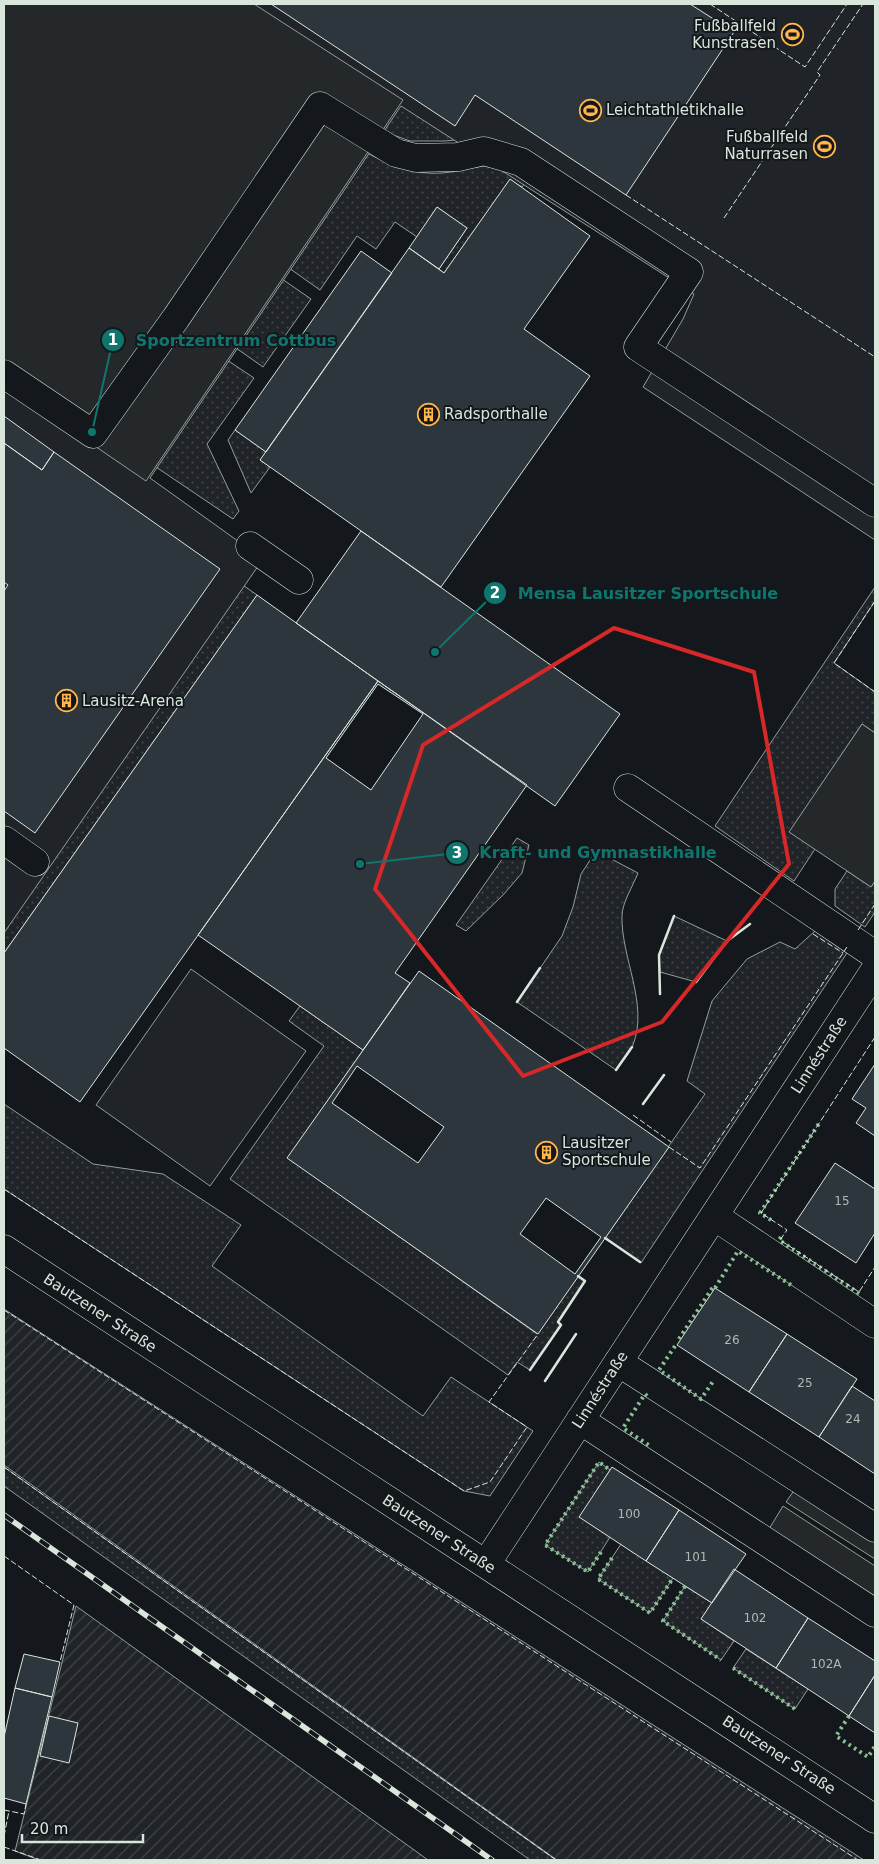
<svg xmlns="http://www.w3.org/2000/svg" width="879" height="1864" font-family="'DejaVu Sans',sans-serif">
	<style>
		.grass { fill: url(#grass-dots); stroke: #939e99 }
		.garden { fill: url(#garden-furrows); stroke: #939e99 }
		.pitch { fill: #202428; stroke: #939e99 }
		.parking { fill: #24282b; stroke: #939e99 }
		.building { fill: #2c363c; stroke: #d8e6dc; fill-rule: evenodd }
		.lines { fill: none; stroke-linecap: round; stroke-linejoin: round }
		.minor-casing { stroke: #d8e6dc; stroke-width: 29 }
		.minor { stroke: #14181c; stroke-width: 28 }
		.rail-casing { stroke: #d8e6dc; stroke-width: 5.5 }
		.rail { stroke: #14181c; stroke-width: 4; stroke-dasharray: 11; stroke-linecap: butt }
		.hedge { stroke: #8ac095; stroke-width: 4; stroke-dasharray: 2.5 4; stroke-linecap: butt }
		.fence { stroke: #d8e6dc; stroke-width: 1; stroke-dasharray: 6 2.5; stroke-linecap: butt }
		.wall { stroke: #d8e6dc; stroke-width: 2.5 }
		.marked { fill: none; stroke: #d62828; stroke-width: 4; stroke-linejoin: round }
		.labels { text-anchor: middle; stroke-width: 4; stroke-linejoin: round; paint-order: stroke }
		.number-label { font-size: 12px; fill: #adbab4 }
		.poi-label { font-size: 15px; fill: #d8e6dc; stroke: #14181c; text-anchor: start }
		.street-label { font-size: 15px; fill: #d8e6dc; stroke: #14181c }
		.leader { fill: none; stroke: #0f766e; stroke-width: 2 }
		.callout-dot { fill: #0f766e; stroke: #14181c; stroke-width: 2 }
		.mark-label { font-size: 15px; text-anchor: middle; font-weight: bold; fill: #fff }
		.callout-label { font-size: 16px; text-anchor: middle; font-weight: bold; fill: #0f766e; stroke: #14181c; stroke-width: 4; stroke-linejoin: round; paint-order: stroke }
	</style>
	<defs>
		<pattern id="grass-dots" width="8" height="8" patternUnits="userSpaceOnUse" patternTransform="scale(1.25)"><rect width="8" height="8" fill="#202428"/><path d="M2 2h.1M6 6h.1" fill="none" stroke="#404447" stroke-width="1.8" stroke-linecap="round"/></pattern>
		<pattern id="garden-furrows" width="10" height="10" patternUnits="userSpaceOnUse" patternTransform="scale(1.25)"><rect width="10" height="10" fill="#202428"/><path d="M-1 1l2-2M0 10L10 0M9 11l2-2" fill="none" stroke="#404447"/></pattern>
	</defs>
	<rect width="100%" height="100%" fill="#14181c"/>
	<path class="grass" d="M403 100 495 136 445 141H410L382 131Z
		M367 153C390 165 415 175 441 173 463 172 485 161 507 168 514 170 521 176 528 179L522 187 510 180 444 273 439 269 467 228 437 207 417 237 395 222 376 249 357 236 320 290 289 268Z
		M282 279 311 299 263 367 236 348Z
		M227 360 254 378 207 444 239 511 233 519 156 467Z
		M235 430 266 452 260 460 270 467 251 493 228 440Z
		M220 569 257 595 4 953V855Z
		M875 587V601L834 663 875 692V733L862 724 790 832 815 849 794 881 715 826Z
		M517 838 529 845 522 873 504 894 466 931 456 925Z
		M596 851 638 873C633 886 622 903 622 916 621 958 649 1004 633 1045 630 1054 621 1062 616 1070L517 1002 562 936 573 907 581 874Z
		M847 871 871 887 875 881V912L865 927 835 906V889Z
		M674 916 727 941 696 982 660 972 659 955Z
		M815 931 847 953 641 1263 605 1238 705 1094 687 1081 712 1001 747 959 780 942 795 949Z
		M300 1006 363 1050 288 1158 537 1334 578 1276 585 1281 558 1322 561 1325 530 1370 517 1362 508 1375 230 1179 324 1046 289 1021Z
		M4 1104 93 1164 163 1174 241 1225 212 1266 423 1416 451 1377 533 1431 490 1496 464 1491 4 1189Z
		M599 1462 610 1470 580 1517 610 1537 588 1572 545 1545Z
		M4 1467 556 1860H530L4 1486Z
		M621 1544 673 1578 650 1613 598 1579Z
		M685 1586 712 1603 701 1619 734 1641 721 1660 663 1621Z
		M746 1649 808 1689 795 1709 733 1668Z"/>
	<path class="garden" d="M4 1309 55 1342 864 1860H557L4 1465Z
		M76 1606 428 1860H39L15 1851Z"/>
	<path class="pitch" d="M4 4H875V540L643 387 683 319 694 294 401 106 150 478 263 559 4 933Z
		M191 969 306 1051 210 1186 96 1105Z"/>
	<path class="parking" d="M4 4H254L403 100 146 481 4 384Z
		M862 724 875 733V881L871 887 789 832Z
		M795 1489 875 1540V1559L786 1502Z
		M783 1506 875 1566V1599L769 1529Z"/>
	<path class="building" d="M271 4H690L734 32 626 195 475 95 455 126Z
		M510 179 590 236 524 329 590 376 441 587 260 460 409 248 444 273Z
		M437 207 467 228 439 269 409 248Z
		M361 251 392 273 266 452 235 430Z
		M4 416 54 452 42 470 4 443Z
		M4 443 42 470 54 452 220 569 35 833 4 811V591L8 585 4 582Z
		M361 531 620 714 555 806 296 623Z
		M257 595 378 681 80 1102 4 1048V953Z
		M378 681 527 785 395 973 410 983 363 1050 198 935ZM378 684 423 714 371 790 326 758Z
		M419 971 669 1147 538 1334 287 1158ZM357 1066 444 1127 418 1163 332 1103ZM546 1198 601 1237 575 1274 520 1234Z
		M875 1064V1136L856 1123 866 1108 852 1099Z
		M835 1163 875 1189V1233L856 1263 795 1223Z
		M715 1288 787 1334 749 1392 677 1345Z
		M787 1334 857 1379 819 1437 749 1392Z
		M852 1386 875 1401V1474L819 1437Z
		M612 1467 679 1510 646 1561 579 1517Z
		M679 1510 746 1554 712 1603 646 1561Z
		M734 1569 808 1618 776 1668 701 1619Z
		M808 1618 875 1661V1675L849 1716 776 1668Z
		M24 1654 60 1662 52 1697 15 1688Z
		M875 1675V1733L849 1716Z
		M15 1688 52 1697 26 1804 4 1798V1737Z
		M49 1716 78 1723 69 1763 40 1756Z"/>
	<g class="lines">
		<defs>
			<path id="minor" d="M4 374 93 434 176 318 320 106 396 153 416 158 458 157 484 151 521 162 689 272 638 347 875 503
				M250 546 299 580
				M628 788 875 955
				M4 840 35 862
				M714 1216 875 1324
				M4 1249 875 1819
				M618 1362 875 1528
				M580 1420 875 1613
				M486 1564 875 970"/>
		</defs>
		<use href="#minor" class="minor-casing"/>
		<use href="#minor" class="minor"/>
		<defs>
			<path id="rail" d="M4 1515 492 1860"/>
		</defs>
		<use href="#rail" class="rail-casing"/>
		<use href="#rail" class="rail"/>
		<path class="hedge" d="M771 1220 760 1213 820 1122
			M781 1237 779 1240 860 1294
			M715 1288 738 1251 791 1285
			M679 1339 713 1287
			M675 1346 659 1370 701 1399 714 1380
			M647 1396 645 1394 623 1428 650 1446
			M601 1552 588 1572 545 1545 599 1462 610 1470
			M612 1558 598 1579 650 1613 673 1578
			M685 1586 663 1621 721 1660
			M733 1668 795 1709
			M849 1716 836 1736 868 1757 875 1746"/>
		<path class="fence" d="M710 4 805 67 847 4
			M626 195 875 357
			M724 218 820 75 817 72 863 4
			M875 601 834 663 875 692
			M858 930 875 904
			M813 934 843 953
			M875 1037 761 1213 787 1230 780 1240 859 1292 875 1267
			M633 1115 671 1142
			M669 1147 700 1168 847 947
			M4 1189 464 1491 490 1482 527 1427 489 1402 538 1334
			M4 1310 858 1860
			M4 1467 556 1860
			M4 1556 74 1605 60 1662
			M4 1810 24 1814 26 1804
			M4 1836 9 1811
			M4 1847 41 1860"/>
		<path class="wall" d="M696 982 727 941 750 924
			M660 994 659 955 674 916
			M517 1002 540 968
			M616 1070 632 1047
			M643 1104 664 1075
			M605 1238 640 1262
			M530 1370 561 1325 558 1322 585 1281 578 1276
			M545 1381 576 1334"/>
	</g>
	<path class="marked" d="M614 628 754 672 789 864 662 1022 523 1076 375 889 423 745Z"/>
	<defs>
		<symbol id="stadium-ring" viewBox="-11 -11 22 22"><circle r="9.5" fill="#14181c" stroke="#ffb74d" stroke-width="1.5"/><path d="M0-5a6.5 5 0 1 0 0 10a6.5 5 0 1 0 0-10ZM-3.5-1.8h7v3.6h-7Z" fill="#ffb74d"/></symbol>
		<symbol id="building-ring" viewBox="-11 -11 22 22"><circle r="9.5" fill="#14181c" stroke="#ffb74d" stroke-width="1.5"/><path d="M-4-6H4V6H1V3H-1V6H-4ZM-2.5-4.3h1.7v1.8h-1.7ZM.8-4.3h1.7v1.8H.8ZM-2.5-1h1.7V.8h-1.7ZM.8-1h1.7V.8H.8Z" fill="#ffb74d"/></symbol>
	</defs>
	<g fill-rule="evenodd">
		<use href="#stadium-ring" x="780" y="22" width="25" height="25"/>
		<use href="#stadium-ring" x="578" y="98" width="25" height="25"/>
		<use href="#stadium-ring" x="812" y="134" width="25" height="25"/>
		<use href="#building-ring" x="416" y="402" width="25" height="25"/>
		<use href="#building-ring" x="54" y="688" width="25" height="25"/>
		<use href="#building-ring" x="534" y="1140" width="25" height="25"/>
	</g>
	<g class="labels">
		<g class="number-label">
			<text x="842" y="1205">15</text>
			<text x="732" y="1344">26</text>
			<text x="805" y="1387">25</text>
			<text x="853" y="1423">24</text>
			<text x="629" y="1518">100</text>
			<text x="696" y="1561">101</text>
			<text x="755" y="1622">102</text>
			<text x="826" y="1668">102A</text>
		</g>
		<g class="poi-label">
			<text x="776" y="31" text-anchor="end">Fußballfeld<tspan x="776" dy="17">Kunstrasen</tspan></text>
			<text x="606" y="115">Leichtathletikhalle</text>
			<text x="808" y="142" text-anchor="end">Fußballfeld<tspan x="808" dy="17">Naturrasen</tspan></text>
			<text x="444" y="419">Radsporthalle</text>
			<text x="82" y="706">Lausitz-Arena</text>
			<text x="562" y="1148">Lausitzer<tspan x="562" dy="17">Sportschule</tspan></text>
		</g>
		<g class="street-label">
			<text transform="translate(819 1055) rotate(-57)" y="5">Linnéstraße</text>
			<text transform="translate(100 1313) rotate(33)" y="5">Bautzener Straße</text>
			<text transform="translate(600 1390) rotate(-57)" y="5">Linnéstraße</text>
			<text transform="translate(439 1534) rotate(33)" y="5">Bautzener Straße</text>
			<text transform="translate(779 1755) rotate(33)" y="5">Bautzener Straße</text>
		</g>
	</g>
	<path class="leader" d="M92 432L113 340M435 652L495 593M360 864L457 853"/>
	<g class="callout-dot">
		<circle cx="92" cy="432" r="5"/>
		<circle cx="435" cy="652" r="5"/>
		<circle cx="360" cy="864" r="5"/>
		<circle cx="113" cy="340" r="12"/>
		<circle cx="495" cy="593" r="12"/>
		<circle cx="457" cy="853" r="12"/>
	</g>
	<g class="mark-label">
		<text x="113" y="345">1</text>
		<text x="495" y="598">2</text>
		<text x="457" y="858">3</text>
	</g>
	<g class="callout-label">
		<text x="236" y="346">Sportzentrum Cottbus</text>
		<text x="648" y="599">Mensa Lausitzer Sportschule</text>
		<text x="598" y="858">Kraft- und Gymnastikhalle</text>
	</g>
	<rect width="879" height="1864" fill="none" stroke="#d8e6dc" stroke-width="10"/>
	<path d="M22 1834v8h121v-8" fill="none" stroke="#d8e6dc" stroke-width="2.5"/>
	<text x="30" y="1834" font-size="15" fill="#d8e6dc" stroke="#14181c" stroke-width="4" paint-order="stroke">20 m</text>
</svg>
